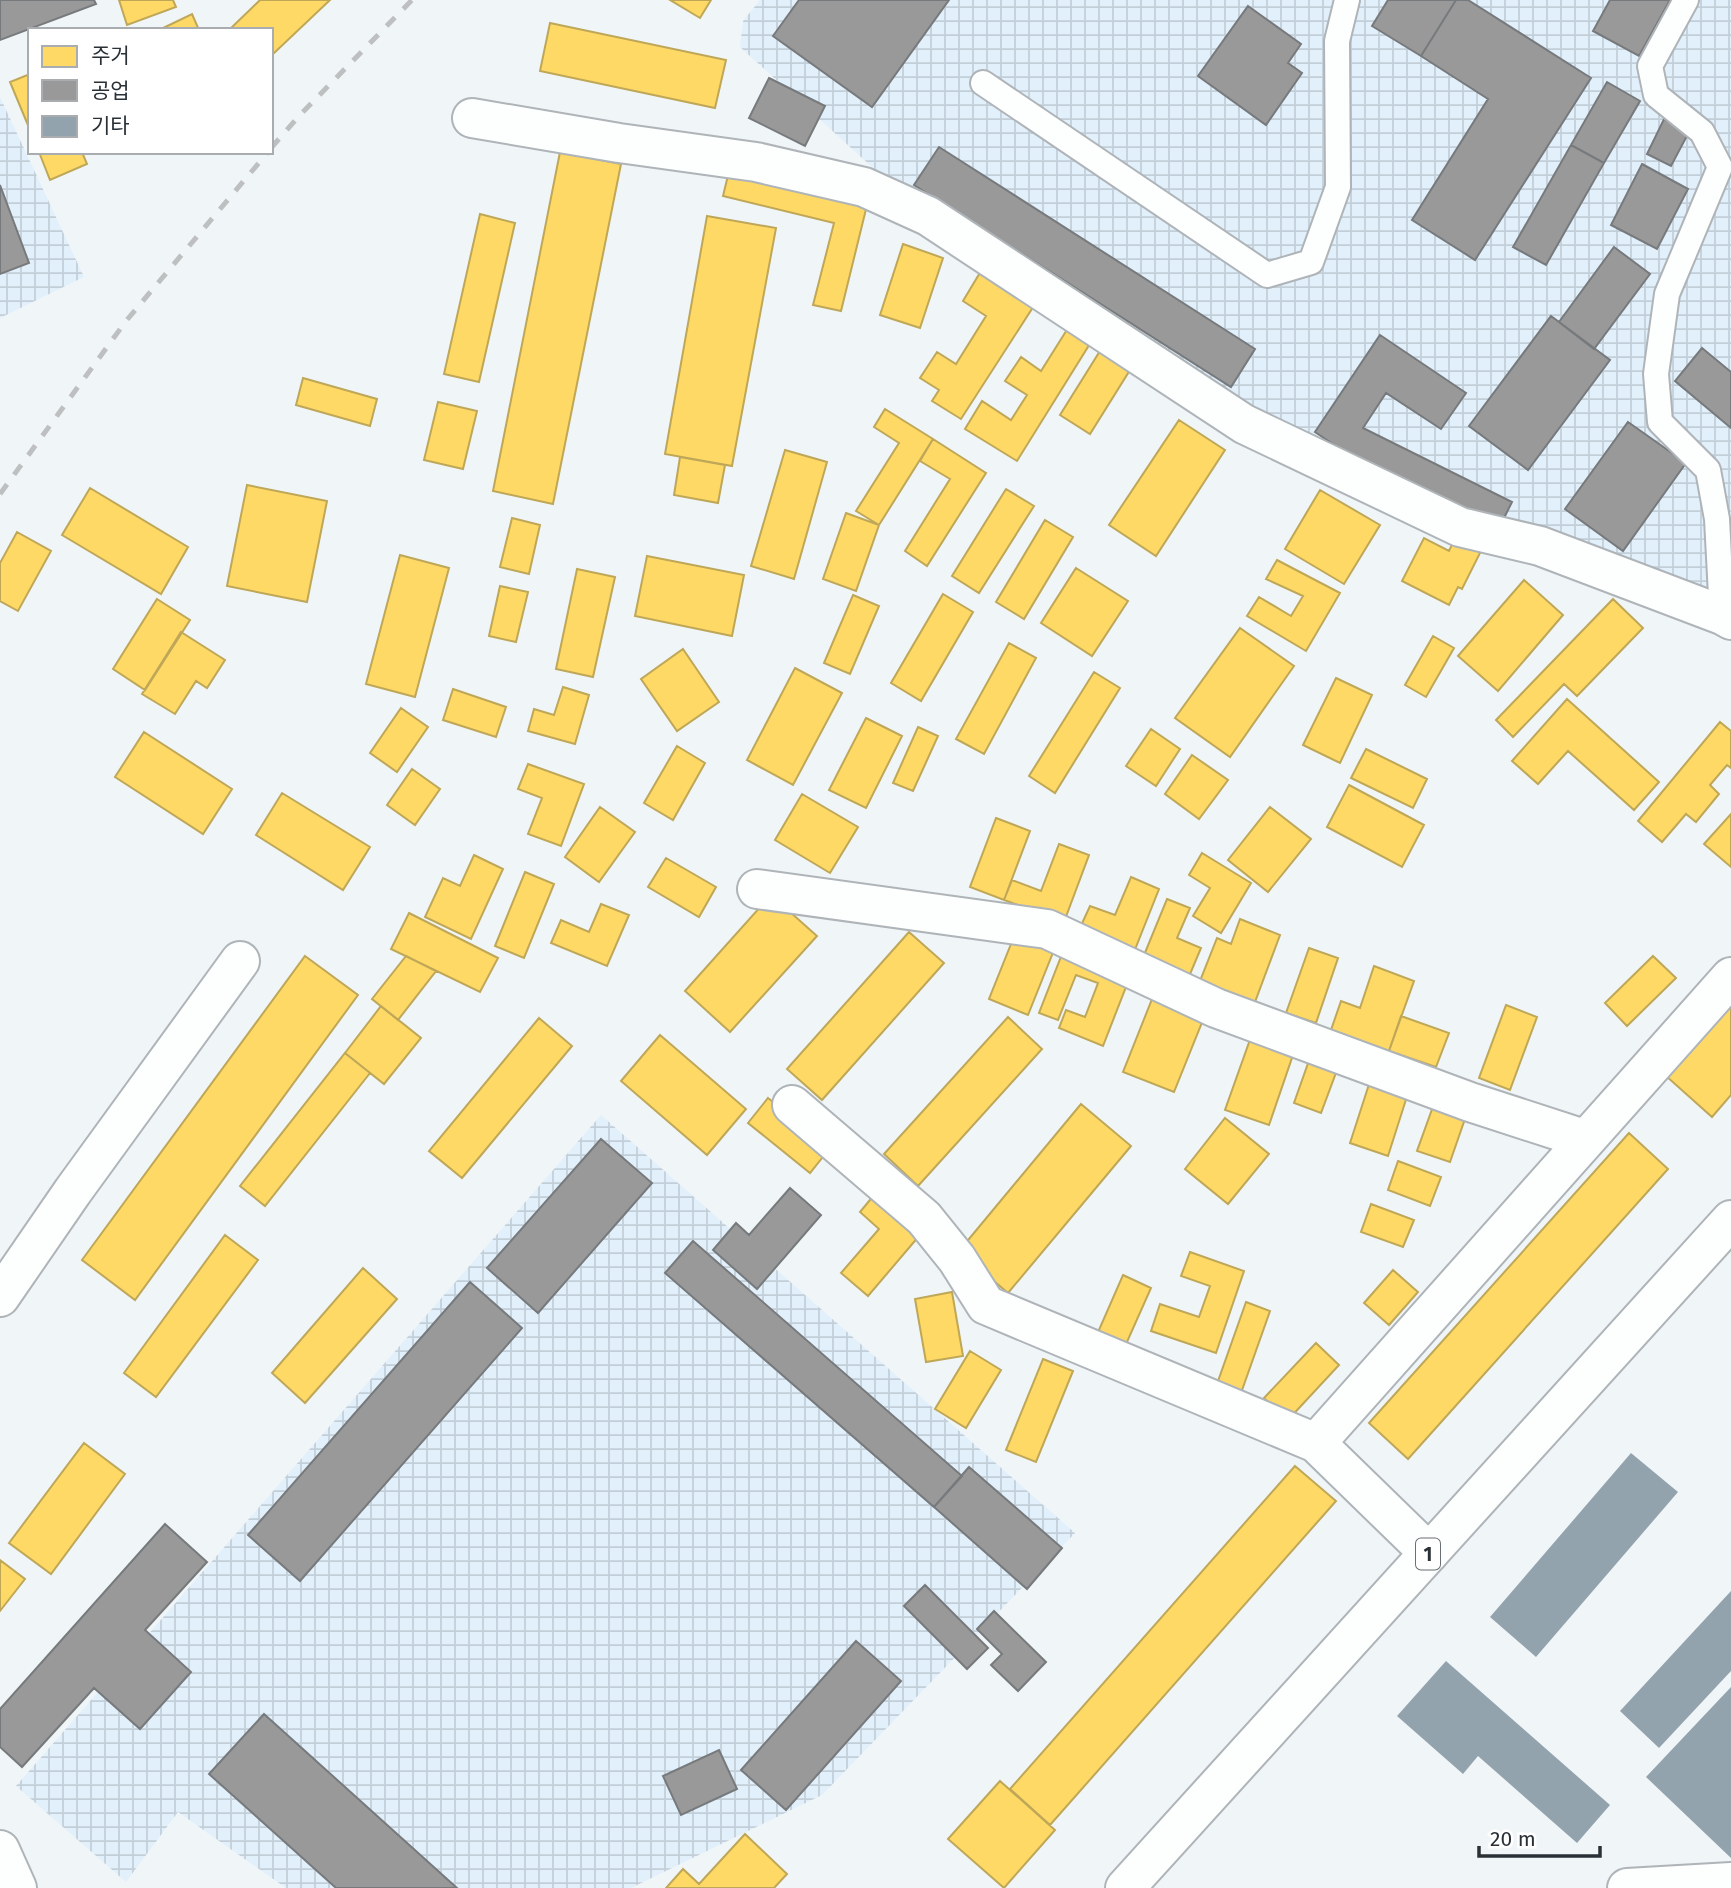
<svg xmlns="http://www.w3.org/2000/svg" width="1731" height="1888" font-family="'Fira Sans','Noto Sans KR',sans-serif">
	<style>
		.industrial { fill: url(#industrial-grid) }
		.homes { fill: #ffd966; stroke: #bfa758; stroke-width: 2 }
		.industry { fill: #999; stroke: #777a7c; stroke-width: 2 }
		.building { fill: #93a3ad }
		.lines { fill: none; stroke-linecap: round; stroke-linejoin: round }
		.lane-casing { stroke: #aeb4b8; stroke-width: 28 }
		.street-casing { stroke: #aeb4b8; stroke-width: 42 }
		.secondary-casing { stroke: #aeb4b8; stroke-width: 42 }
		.primary-casing { stroke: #aeb4b8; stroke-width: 42 }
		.lane { stroke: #fdfefe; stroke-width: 24 }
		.street { stroke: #fdfefe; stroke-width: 38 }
		.secondary { stroke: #fdfefe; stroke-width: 38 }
		.primary { stroke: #fdfefe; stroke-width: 38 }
		.rail { stroke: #bebfc1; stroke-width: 5; stroke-dasharray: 12 12; stroke-linecap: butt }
		.labels { text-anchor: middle; stroke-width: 7; stroke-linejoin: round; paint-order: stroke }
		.shield { fill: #fff; stroke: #696f73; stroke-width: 2 }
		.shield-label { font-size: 19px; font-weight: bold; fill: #293137 }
	</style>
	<defs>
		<pattern id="industrial-grid" width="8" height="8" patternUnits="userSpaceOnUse" patternTransform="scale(1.75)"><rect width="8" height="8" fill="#e2f0fb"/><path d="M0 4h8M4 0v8" fill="none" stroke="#c2ced8"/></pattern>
	</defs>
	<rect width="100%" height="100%" fill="#f0f5f8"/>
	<path class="industrial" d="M760 0H1731V607L1441 507 1235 403 893 186 740 47 743 21Z
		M0 97 84 277 0 318Z
		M601 1115 1075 1533 822 1795 631 1888H286L178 1812 126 1882 16 1786Z"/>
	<path class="homes" d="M119 0H173L176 7 127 25Z
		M260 0H330L271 56V30H229Z
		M670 0H711L700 18Z
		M192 14 199 30H159Z
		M550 23 726 60 715 108 540 71Z
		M30 74V130L10 82Z
		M39 152H82L87 164 50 180Z
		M560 152 621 164 553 504 493 491Z
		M731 163 869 197 841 311 813 305 834 223 723 196Z
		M480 214 515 223 479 382 444 374Z
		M707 216 776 228 732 466 665 454Z
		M903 244 943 258 920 328 880 315Z
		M984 266 1037 301 961 419 932 401 939 390 920 378 937 352 956 364 986 316 963 301Z
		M1068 328 1091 342 1017 461 965 429 982 401 1011 420 1027 395 1005 381 1021 357 1041 371Z
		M1100 351 1130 370 1090 434 1060 415Z
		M303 378 377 399 370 426 296 405Z
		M438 402 477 411 463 469 424 460Z
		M885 409 933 439 879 525 856 511 899 443 874 427Z
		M1179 420 1225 450 1156 556 1109 525Z
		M933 439 986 473 927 566 905 551 950 479 920 461Z
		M785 450 827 462 794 579 751 566Z
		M680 457 725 465 718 503 674 495Z
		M247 485 327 501 307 602 227 586Z
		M90 488 188 547 161 594 62 535Z
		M1006 489 1034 506 979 593 952 576Z
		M1320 490 1380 525 1344 584 1285 549Z
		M846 513 879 525 856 591 823 579Z
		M512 518 540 525 529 574 500 567Z
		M1045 520 1073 537 1024 619 996 602Z
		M17 532 51 551 18 611 0 601V563Z
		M1456 536 1482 549 1462 589 1458 587 1449 605 1402 581 1424 538 1449 551Z
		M400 555 449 568 415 697 366 684Z
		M647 556 744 575 732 636 635 616Z
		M1277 560 1340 593 1306 651 1247 616 1259 597 1291 616 1303 596 1266 579Z
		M1076 568 1128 601 1092 656 1041 623Z
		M577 569 615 577 593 677 556 669Z
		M1524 580 1563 615 1498 691 1458 656Z
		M500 586 528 592 516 642 489 636Z
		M943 594 973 612 921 701 891 683Z
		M853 595 879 606 850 674 824 663Z
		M157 599 190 620 145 690 113 669Z
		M1613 599 1643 628 1577 696 1564 684 1513 737 1496 720Z
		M1240 628 1294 666 1230 757 1175 718Z
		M181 632 225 660 207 688 196 681 175 714 142 694Z
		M1433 636 1454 648 1426 697 1405 685Z
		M1009 643 1036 658 984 754 956 739Z
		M683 649 719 702 677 731 641 679Z
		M795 668 842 693 793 785 747 760Z
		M1094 672 1120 688 1055 793 1029 776Z
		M1336 678 1372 695 1340 763 1303 745Z
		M563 687 589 695 575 744 528 731 534 709 554 715Z
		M453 689 506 707 496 737 443 720Z
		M1567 699 1659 782 1634 810 1568 751 1538 784 1512 761Z
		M401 708 428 727 397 772 370 753Z
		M866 718 902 736 866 808 829 790Z
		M1720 722 1731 731V768L1727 765 1710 785 1719 794 1696 822 1686 814 1662 842 1638 821Z
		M918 727 938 736 913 791 893 783Z
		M1151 729 1180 749 1156 786 1126 766Z
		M144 732 232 789 203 834 115 777Z
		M677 746 705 763 673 820 644 803Z
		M1366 749 1427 779 1413 808 1351 778Z
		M1192 755 1228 780 1199 819 1165 794Z
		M528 764 584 784 561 846 528 834 542 798 518 789Z
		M412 769 440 789 415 825 387 805Z
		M1349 785 1424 825 1402 867 1327 827Z
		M282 793 370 847 343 890 256 835Z
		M802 794 858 827 830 873 775 840Z
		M600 807 635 832 599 882 565 857Z
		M1270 807 1311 839 1268 892 1228 860Z
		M1731 814V867L1704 844Z
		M996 818 1030 831 1004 900 970 887Z
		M1059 844 1089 855 1064 922 1004 900 1012 880 1041 891Z
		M1202 853 1251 883 1221 933 1193 916 1210 888 1189 875Z
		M474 855 503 869 471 939 425 917 443 878 460 886Z
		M666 858 716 887 699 917 648 887Z
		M525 872 554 884 524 958 495 946Z
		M1131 877 1159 889 1134 952 1079 930 1090 906 1115 915Z
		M771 895 817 936 730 1032 685 991Z
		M1167 899 1190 908 1177 938 1201 948 1188 979 1142 960Z
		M601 904 629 915 607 966 551 943 561 920 589 932Z
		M409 913 498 958 480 992 391 949Z
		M1240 919 1280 935 1255 1002 1200 981 1217 938 1231 944Z
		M1017 929 1056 945 1028 1015 989 999Z
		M909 932 944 963 822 1100 787 1069Z
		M1309 948 1338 958 1316 1023 1286 1013Z
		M1064 949 1131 974 1103 1046 1059 1028 1066 1010 1085 1017 1098 983 1076 975 1058 1020 1039 1013Z
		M305 956 358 995 135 1300 82 1260Z
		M406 956 436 971 398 1020 372 999Z
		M1653 956 1676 978 1627 1026 1605 1003Z
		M1374 966 1414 981 1389 1051 1331 1030 1341 1001 1360 1008Z
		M1156 989 1207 1010 1174 1092 1123 1072Z
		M1731 1002V1095L1712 1117 1666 1076Z
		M1506 1005 1537 1017 1510 1090 1479 1078Z
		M381 1006 421 1038 384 1084 345 1053Z
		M1401 1016 1449 1033 1436 1067 1389 1051Z
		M1008 1017 1042 1049 918 1186 884 1154Z
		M539 1018 572 1046 462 1178 429 1151Z
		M1252 1034 1295 1049 1269 1125 1225 1110Z
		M660 1035 746 1109 707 1155 621 1081Z
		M1312 1052 1340 1062 1321 1113 1294 1103Z
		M345 1053 370 1073 265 1206 240 1186Z
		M1372 1075 1410 1087 1388 1156 1350 1143Z
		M768 1098 830 1148 810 1173 748 1123Z
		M1435 1101 1467 1113 1450 1162 1417 1151Z
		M1081 1104 1131 1146 1008 1293 959 1251Z
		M1225 1118 1269 1154 1228 1204 1185 1169Z
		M1629 1133 1668 1169 1408 1459 1369 1423Z
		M1398 1161 1441 1177 1430 1206 1388 1190Z
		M879 1189 925 1229 868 1296 841 1273 879 1229 860 1212Z
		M1371 1204 1414 1220 1403 1247 1361 1232Z
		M225 1235 258 1260 156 1397 124 1373Z
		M1190 1252 1244 1271 1216 1353 1151 1331 1160 1304 1199 1317 1210 1286 1181 1276Z
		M363 1268 397 1299 305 1403 272 1373Z
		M1393 1270 1418 1292 1389 1325 1364 1303Z
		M1123 1275 1151 1288 1123 1351 1095 1339Z
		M952 1292 963 1356 926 1362 915 1299Z
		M1246 1302 1270 1311 1241 1393 1217 1384Z
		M1316 1343 1339 1365 1287 1421 1264 1398Z
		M970 1351 1001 1370 966 1428 935 1409Z
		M1043 1359 1073 1371 1036 1462 1006 1450Z
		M84 1443 125 1474 51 1574 9 1543Z
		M1295 1466 1336 1501 1050 1825 1010 1789Z
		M0 1560 25 1579 0 1611Z
		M1000 1781 1055 1830 1004 1888 948 1839Z
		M745 1834 787 1874 774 1888H666L683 1869 699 1884Z"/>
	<path class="industry" d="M0 0H94L96 4 0 40Z
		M799 0H949L872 107 773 36Z
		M1388 0H1456L1421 56 1372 26Z
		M1456 0H1468L1591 78 1475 260 1412 220 1488 99 1421 56Z
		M1610 0H1670L1639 56 1593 31Z
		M1248 6 1301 44 1288 63 1302 73 1266 125 1198 76Z
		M769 78 825 106 805 146 749 118Z
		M1607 82 1640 101 1604 163 1571 145Z
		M1664 119 1689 132 1671 166 1647 154Z
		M1571 145 1604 163 1546 265 1513 247Z
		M939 147 1255 349 1231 387 914 185Z
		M1642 164 1688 189 1657 249 1611 225Z
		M0 185 29 263 0 274Z
		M1614 247 1650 274 1594 349 1559 322Z
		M1551 316 1610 360 1528 470 1469 426Z
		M1380 335 1466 393 1441 429 1386 393 1363 428 1512 502 1499 528 1346 453 1315 432Z
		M1702 348 1731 372V428L1675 381Z
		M1628 422 1686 463 1623 551 1565 509Z
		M601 1139 652 1183 538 1313 487 1268Z
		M790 1188 821 1215 757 1289 713 1250 736 1223 749 1235Z
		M693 1241 962 1476 934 1507 665 1273Z
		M470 1282 522 1328 300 1581 248 1535Z
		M969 1467 1062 1548 1027 1589 934 1507Z
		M165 1524 207 1562 145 1630 191 1672 140 1729 94 1688 22 1767 0 1747V1709Z
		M925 1585 988 1648 967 1669 904 1606Z
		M994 1611 1046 1662 1018 1691 991 1665 1002 1654 977 1629Z
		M856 1641 901 1681 786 1810 741 1770Z
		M264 1714 457 1888H336L209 1774Z
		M719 1750 737 1789 681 1815 663 1776Z"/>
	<path class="building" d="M1631 1453 1678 1492 1536 1657 1490 1617Z
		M1731 1591V1671L1659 1748 1620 1711Z
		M1446 1661 1610 1805 1577 1843 1478 1756 1463 1774 1397 1716Z
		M1731 1687V1858L1646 1777Z"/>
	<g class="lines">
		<defs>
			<path id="lane" d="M1686 0 1650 66 1656 95 1702 132 1720 167 1667 294 1656 374 1660 422 1708 470 1717 519 1722 615
				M983 83 1267 275 1311 262 1338 187 1337 41 1347 0"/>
			<path id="street" d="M472 118 619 143 756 162 864 187 928 216 1244 424 1460 527 1540 546 1722 615 1731 620
				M757 889 1047 929 1216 1008 1470 1102 1584 1139
				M792 1105 924 1218 957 1259 986 1305 1316 1443 1429 1553
				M0 1297 73 1191 240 961
				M1316 1443 1731 977
				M0 1850 17 1888"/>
			<path id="secondary" d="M1627 1888 1731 1882"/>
			<path id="primary" d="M1125 1888 1731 1220"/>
		</defs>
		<use href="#lane" class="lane-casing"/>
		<use href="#street" class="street-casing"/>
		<use href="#secondary" class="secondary-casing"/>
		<use href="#primary" class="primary-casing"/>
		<use href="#lane" class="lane"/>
		<use href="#street" class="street"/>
		<use href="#secondary" class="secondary"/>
		<use href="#primary" class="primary"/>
		<path class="rail" d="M271 148 300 115 412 0
			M0 494 126 321 268 152"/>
	</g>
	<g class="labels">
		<rect class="shield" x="1416" y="1538.5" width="24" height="31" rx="5"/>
		<g class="shield-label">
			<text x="1428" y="1561">1</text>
		</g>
	</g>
	<rect x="28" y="28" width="245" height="126" fill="#ffffff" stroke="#a9adaf" stroke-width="2"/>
	<rect x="42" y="46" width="35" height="21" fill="#ffd966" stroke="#a9adaf" stroke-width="2"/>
	<text x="91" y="63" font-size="21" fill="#293137">주거</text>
	<rect x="42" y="80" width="35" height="21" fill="#999999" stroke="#a9adaf" stroke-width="2"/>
	<text x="91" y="98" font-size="21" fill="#293137">공업</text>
	<rect x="42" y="116" width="35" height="21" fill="#93a3ad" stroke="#a9adaf" stroke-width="2"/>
	<text x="91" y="133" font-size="21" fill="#293137">기타</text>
	<path d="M1479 1846v10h121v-10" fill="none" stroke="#293137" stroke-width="3.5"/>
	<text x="1490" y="1846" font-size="21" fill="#293137" stroke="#ffffff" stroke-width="5" paint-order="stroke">20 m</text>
</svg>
